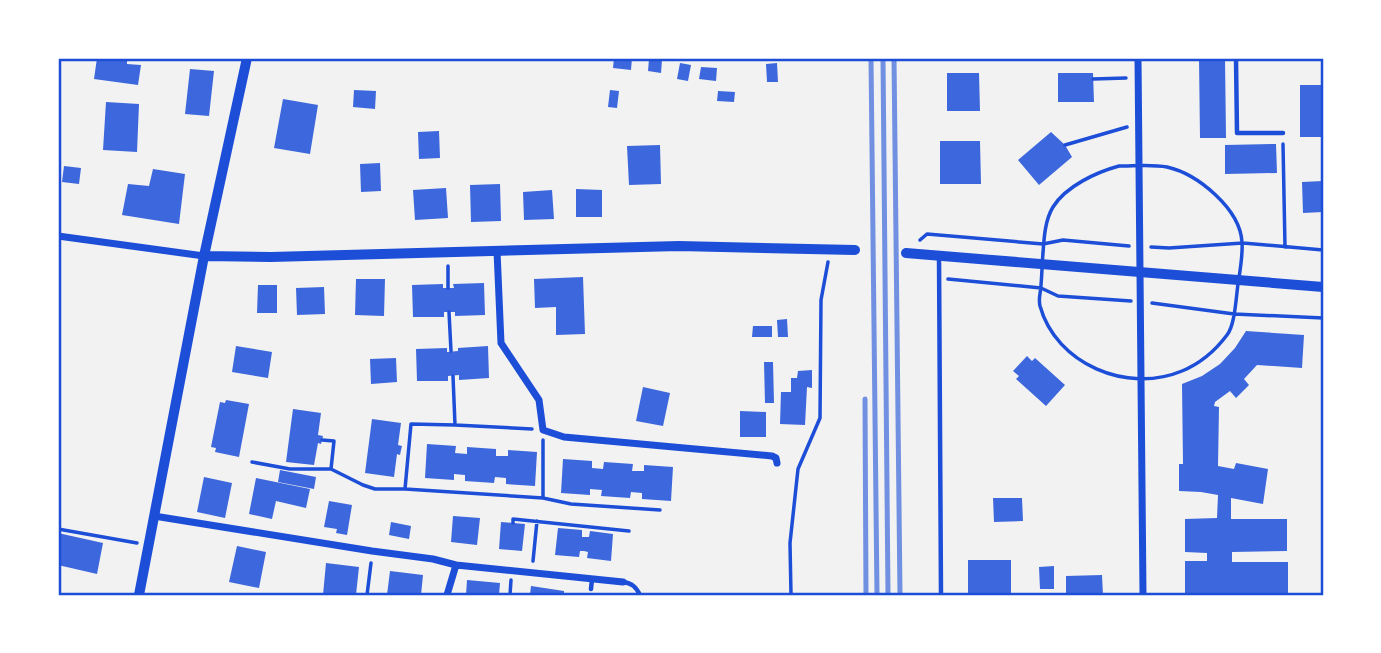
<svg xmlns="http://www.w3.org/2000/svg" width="1381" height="653" font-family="'Titillium Web',sans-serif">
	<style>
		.building { fill: #3d67dc }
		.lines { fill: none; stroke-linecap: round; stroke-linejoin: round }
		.path { stroke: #1d4ed8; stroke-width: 3.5 }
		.service { stroke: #1d4ed8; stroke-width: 4.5 }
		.minor { stroke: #1d4ed8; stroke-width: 7 }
		.tertiary { stroke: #1d4ed8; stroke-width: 10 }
		.rail { stroke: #7290e2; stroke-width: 5 }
		.neatline { fill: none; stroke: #1d4ed8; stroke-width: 2.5 }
	</style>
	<rect width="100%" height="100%" fill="#f2f2f2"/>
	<path class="building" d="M97 58H127V64L141 65 138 85 94 79Z
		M614 58H632L631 70 613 68Z
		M1199 58H1225L1226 138H1200Z
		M649 59 662 60 661 73 648 71Z
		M680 63 691 65 688 81 677 79Z
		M777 63 778 82H767L766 64Z
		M701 67 717 68 716 81 699 79Z
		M190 69 214 71 209 116 185 114Z
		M947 73H979L980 111H947Z
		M1058 73H1093L1094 102H1058Z
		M1300 85H1323V137H1300Z
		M354 90 376 91 375 109 353 107Z
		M610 90 619 91 617 108 608 107Z
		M718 91 735 92 734 102 717 101Z
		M283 99 318 105 310 154 274 148Z
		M106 102 139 104 137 152 103 150Z
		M439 131 440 158 419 159 418 132Z
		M1051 132 1065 145 1072 157 1039 185 1018 160Z
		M940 141H980L981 184H940Z
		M1276 144 1277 173 1225 174V145Z
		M660 145 661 184 629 185 627 146Z
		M380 163 381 191 361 192 360 164Z
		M64 166 81 168 79 184 62 182Z
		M153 169 185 174 179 224 122 215 128 184 149 186Z
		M1323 181V212L1303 213 1302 182Z
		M500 184 501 221 471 222 470 185Z
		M446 188 448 218 415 220 413 190Z
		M576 189 602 190V217H576Z
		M552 190 554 219 524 220 523 192Z
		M583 277 585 334 556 335V307L535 308 534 279Z
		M356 279H385L384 316 355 315Z
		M484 283 485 315 455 316V312H444V317H413L412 285 443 284V288H454L453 284Z
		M258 285H277V313H257Z
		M324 287 325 314 297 315 296 288Z
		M787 319 788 337H778L777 320Z
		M753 326H772V337H752Z
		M1246 331 1304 335 1302 368 1257 365 1244 379 1249 385 1236 398 1230 391 1215 402 1214 406 1219 407 1218 466 1234 469 1236 463 1268 469 1263 504 1231 498V519H1287V551L1232 552V562H1288V595H1185V561H1207V553L1185 552V519L1217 518 1218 495 1201 492 1179 491V464H1183L1182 384 1202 376 1220 364 1235 348Z
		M236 346 272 352 268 378 232 372Z
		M488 346 489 378 459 380V375L448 376V381H417L416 349 447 348V352L458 351V348Z
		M1027 356 1032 361 1035 358 1065 385 1046 406 1016 379 1019 376 1013 371Z
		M396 358 397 382 371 384 370 359Z
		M764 362H773L774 403H765Z
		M812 370V388L807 387 805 425 780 424 781 392H791V378H797L798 371Z
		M643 387 670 393 663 426 636 421Z
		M226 400 249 404 239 457 215 452 216 448 211 447 220 402 225 403Z
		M293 409 321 413 318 435 323 436 321 444 318 443 314 465 286 462Z
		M740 411 766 412V437H740Z
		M372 419 401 423 398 445 402 446 401 450 400 455 397 454 394 477 365 473Z
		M427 444 456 446 455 453 467 454V447L496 449V456H508V450L537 452 535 486 506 484V478L495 477 494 483 465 481V475L454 474V480L425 478Z
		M563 459 592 461V468L603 469 604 462 633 464 632 471H644V465L673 467 671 501 642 499V493L631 492 630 498 601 496 602 490 590 489V495L561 493Z
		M280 470 316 477 314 489 278 482Z
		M204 477 232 483 225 518 197 512Z
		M256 478 310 489 306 508 276 501 272 519 249 514Z
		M993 498H1022L1023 521 994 522Z
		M329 501 352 505 347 535 336 533 337 529 324 527Z
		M453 516 480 518 477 545 451 542Z
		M391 522 411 526 409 539 389 535Z
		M501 522 525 524 522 551 499 549Z
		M558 528 582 530V537H589L590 531 613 534 611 561 587 558 588 552 584 551H580L579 557 555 555Z
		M58 533 103 543 97 574 58 565Z
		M237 546 266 552 259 588 229 582Z
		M968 560H1011V595H968Z
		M326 563 359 567 356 595H323Z
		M1054 566V589H1040L1039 567Z
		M390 571 423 575 421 595H387Z
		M1102 575 1103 595H1066V576Z
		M467 580 500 583 499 595H466Z
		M531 586 564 591V595H530Z"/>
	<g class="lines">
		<path class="path" d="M1093 79 1126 78
			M1283 144 1285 247
			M1065 145 1127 127
			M1119 166C1134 166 1152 164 1167 167 1198 174 1240 209 1242 242 1243 255 1240 271 1238 284 1236 298 1235 325 1227 335 1215 351 1199 364 1182 371 1127 394 1056 364 1040 306 1038 298 1041 292 1041 285 1042 274 1042 264 1043 253 1044 238 1045 220 1053 207 1066 186 1097 172 1119 166Z
			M920 240 927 234 1043 244 1063 240 1129 246
			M1151 247 1169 248 1243 243 1323 250
			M448 266V288
			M948 279 1041 288 1058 296 1131 301
			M1152 303 1234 314 1323 318
			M449 312 451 351
			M453 376 455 425 532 429
			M455 425 411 424 405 489 543 498 571 504 660 510
			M322 440 334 441 331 469
			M252 462 290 469H331L363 485 375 489H405
			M543 498V440
			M513 523V519L629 531
			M58 529 137 543
			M533 561 537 521
			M367 595 371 563
			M510 595 511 580
			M791 595 790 543 798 469 820 418 821 300 828 262"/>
		<path class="service" d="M1236 58 1237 133H1283
			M939 257 941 595
			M623 582C632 583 636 587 640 595
			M591 589 592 579"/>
		<path class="minor" d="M1138 58 1143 595
			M58 236 204 256
			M497 251 501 343 539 400 543 430 564 437 772 456 776 458 777 463
			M154 516 372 551 433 559 456 565 623 582
			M447 595 456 565"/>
		<path class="tertiary" d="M906 253 1323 287
			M204 256 271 257 679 246 855 250
			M139 595 204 256 247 58"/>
		<path class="rail" d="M871 58 877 595
			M883 58 888 595
			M894 58 900 595
			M865 399 866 595"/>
	</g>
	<rect width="1381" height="653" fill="none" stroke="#ffffff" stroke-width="119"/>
	<rect x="60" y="60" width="1262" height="534" class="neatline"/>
</svg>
